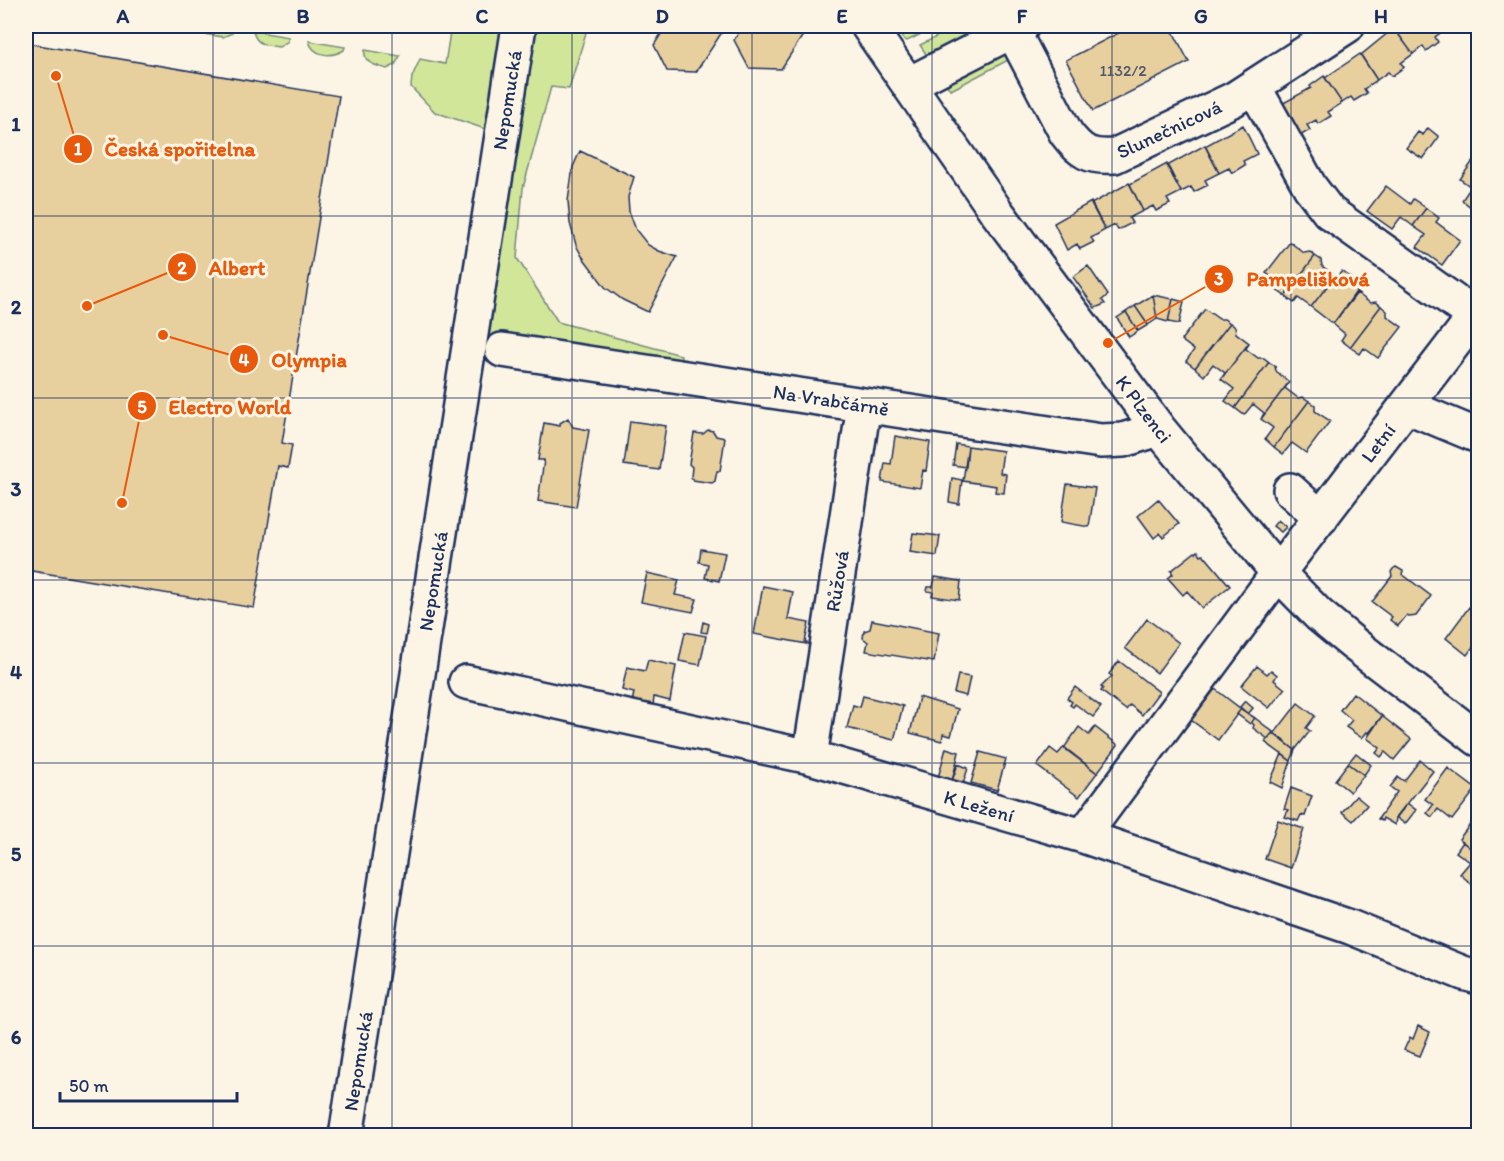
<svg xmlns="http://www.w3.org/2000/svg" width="1504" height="1161" font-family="Itim,sans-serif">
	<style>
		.green { fill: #d2e69a; stroke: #768a7c; stroke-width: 1.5 }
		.building { fill: #e8cf9e; stroke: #1b2f5e; stroke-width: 1.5 }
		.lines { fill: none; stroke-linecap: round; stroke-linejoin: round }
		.minor-casing { stroke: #1b2f5e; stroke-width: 38 }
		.minor { stroke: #fcf5e5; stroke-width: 33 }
		.grid { fill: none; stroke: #1b2f5e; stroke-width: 1.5; stroke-opacity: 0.55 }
		.labels { text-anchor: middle; stroke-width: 6; stroke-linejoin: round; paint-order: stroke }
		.number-label { font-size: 16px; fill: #4e576e }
		.street-label { font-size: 20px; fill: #1b2f5e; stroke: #fcf5e5 }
		.leader { fill: none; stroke: #e8590c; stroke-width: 2 }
		.callout-dot { fill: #e8590c; stroke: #fcf5e5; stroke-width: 2 }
		.mark-label { font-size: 18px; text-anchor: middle; font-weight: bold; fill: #fff }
		.callout-label { font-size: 21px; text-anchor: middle; font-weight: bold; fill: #e8590c; stroke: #fcf5e5; stroke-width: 6; stroke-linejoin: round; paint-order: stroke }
		.neatline { fill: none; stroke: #1b2f5e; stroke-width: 2 }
		.grid-label { font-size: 20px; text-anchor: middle; font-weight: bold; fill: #1b2f5e }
	</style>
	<rect width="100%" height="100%" fill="#fcf5e5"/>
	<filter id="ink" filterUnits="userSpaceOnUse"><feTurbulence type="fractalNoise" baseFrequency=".0167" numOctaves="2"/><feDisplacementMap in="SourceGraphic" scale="12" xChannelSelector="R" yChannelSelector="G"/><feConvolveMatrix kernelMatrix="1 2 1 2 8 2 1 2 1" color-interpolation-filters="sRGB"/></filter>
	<g filter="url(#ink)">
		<path class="green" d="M197 26H218L233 28 232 33 223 37 203 34Z
			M451 26H499L502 38 488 130 435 112 411 87 412 77 420 59 445 64Z
			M530 26H588L569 89 551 87 523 188 517 258 558 322 681 355 679 364 483 334Z
			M893 26H938L907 41 903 39Z
			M958 26H985L984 29 928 57 920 45Z
			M253 31 289 37 288 41 279 47C266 45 256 45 253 31Z
			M309 41 345 47 344 50C331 58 313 56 309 41Z
			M365 50 400 56 395 65 387 69C376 65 363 64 365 50Z
			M997 51 1012 58 951 90 943 81Z"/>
		<path class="building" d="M666 26H726L696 72 667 71 654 45Z
			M743 26H809L781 69 749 68 734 40Z
			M1132 26H1170L1189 62 1093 111 1066 60Z
			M1401 26H1446L1447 28 1435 37 1438 42 1426 51 1423 46 1413 54 1395 30Z
			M1394 28 1413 54 1401 63 1404 67 1392 76 1388 72 1377 80 1361 55Z
			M26 43 339 96 282 443 292 445 288 468 278 466 254 608 26 570Z
			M1360 54 1377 80 1364 89 1367 93 1354 101 1351 97 1342 103 1325 78Z
			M1324 76 1342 103 1328 112 1331 116 1318 124 1316 120 1307 125 1310 130 1298 137 1278 106 1311 88 1310 86Z
			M1243 125 1257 154 1243 161 1245 165 1232 173 1229 168 1219 173 1205 146Z
			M1428 128 1439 137 1423 159 1406 148 1418 132 1423 135Z
			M1205 145 1219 173 1205 180 1208 185 1194 192 1191 187 1181 192 1167 166Z
			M580 151 634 177 628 197 629 211 636 230 648 245 659 251 677 257 648 312 623 300 605 287 582 256 576 245 570 223 568 201 573 167Z
			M1473 161 1478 165 1477 212 1462 200 1471 187 1460 179Z
			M1167 164 1181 192 1167 199 1170 204 1156 211 1153 206 1143 211 1130 184Z
			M1129 183 1143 211 1129 218 1132 223 1118 230 1115 225 1105 230 1091 204Z
			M1386 186 1410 204 1413 199 1426 208 1413 226 1401 217 1392 229 1367 211Z
			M1091 202 1105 230 1091 238 1094 242 1080 249 1077 244 1067 250 1054 223Z
			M1426 208 1439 218 1436 222 1460 240 1442 265 1417 247 1426 235 1413 226Z
			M1290 242 1304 253 1310 252 1315 256 1285 296 1275 289 1280 283 1266 273Z
			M1315 256 1321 260 1322 266 1335 276 1311 307 1298 298 1294 303 1285 296Z
			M1088 266 1108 295 1102 300 1105 304 1095 308 1073 277Z
			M1342 271 1361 285 1333 324 1311 307 1335 276 1337 277Z
			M1357 293 1370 303 1376 302 1381 306 1350 347 1341 340 1345 334 1333 324Z
			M1153 295 1157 319 1148 325 1135 306Z
			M1153 295 1173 299 1168 322 1157 319Z
			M1173 299 1184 302 1179 324 1168 322Z
			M1135 306 1148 325 1138 331 1126 312Z
			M1381 306 1387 311V316L1402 327 1378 358 1364 348 1360 354 1350 347Z
			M1205 309 1219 319H1224L1230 323 1195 368 1186 361 1194 350 1181 340Z
			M1126 312 1138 331 1129 337 1117 318Z
			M1230 323 1235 327 1236 333 1249 343 1221 379 1225 373 1213 364 1204 376 1195 368Z
			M1249 343 1246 349 1258 358H1264L1269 362 1235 408 1225 401 1234 389 1221 379Z
			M1269 362 1275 366 1276 371 1289 382 1261 419 1264 413 1253 404 1244 415 1235 408Z
			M1289 382 1285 388 1298 398 1303 397 1309 401 1274 447 1265 439 1273 428 1261 419Z
			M1309 401 1315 405V411L1330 421 1306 453 1292 443 1283 454 1274 447Z
			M568 418 573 427 589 430 576 507 538 501 544 460H538L544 423 560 426V423Z
			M630 421 666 426 659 470 624 465Z
			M708 430 713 431 716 436 725 438 720 471H717L715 481 712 483 693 480 691 477 692 467 689 464 694 433 703 434Z
			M895 436 930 442 926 471 923 470 920 488 882 482 885 463 891 464Z
			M956 444 968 446 966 467 953 465Z
			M968 446 1003 451 1000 473 1006 474 1004 493 995 492 996 486 963 481Z
			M952 478 962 480 959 504 949 502Z
			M1067 484 1095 488 1089 527 1061 522Z
			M1158 499 1179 524 1163 537 1160 533 1154 538 1138 516Z
			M1278 520 1286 527 1281 532 1273 526Z
			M913 533 940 536 937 556 910 552Z
			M701 549 725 553 719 581 705 578 708 564 699 562Z
			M1198 551 1201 555 1203 554 1230 586 1202 608 1187 591 1183 595 1168 578 1173 574 1171 571 1195 552 1196 553Z
			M1396 567 1403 571 1402 574 1431 596 1416 616 1410 617 1407 615 1398 626 1390 620 1392 617 1372 602 1392 576 1391 572 1393 569Z
			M647 573 679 580 675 595 697 599 693 612 641 602Z
			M935 577 961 581 959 600 932 596 933 592 927 591 928 587H933Z
			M763 586 793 592 788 619 809 623 805 642H807V644L754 634Z
			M1469 607 1478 615V640L1467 655 1446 638Z
			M1147 619 1179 643 1157 673 1125 648Z
			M872 620 939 633 934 662 866 651 868 642 863 638 864 631 870 629Z
			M703 622 709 624 707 633 701 632Z
			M685 632 706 636 700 665 679 661Z
			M648 660 676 666 670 701 654 697 653 706 632 702 634 693 622 690 627 667 645 671Z
			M1119 661 1159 692 1142 715 1130 705 1126 710 1101 691 1103 688 1101 687 1112 676 1109 674Z
			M1257 666 1267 674 1271 670 1277 675 1274 680 1285 689 1269 708 1241 686Z
			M958 675 970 677 966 696 954 693Z
			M1075 687 1101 707 1093 717 1075 704 1073 707 1070 705 1072 702 1067 698Z
			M1215 689 1241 709 1218 740 1191 720Z
			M1353 693 1382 716 1369 733 1367 732 1362 738 1346 727 1352 720 1340 710Z
			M863 696 903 706 894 740 847 728 853 705 860 707Z
			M919 697 958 709 951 736 943 734 942 741 910 733Z
			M1245 701 1253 708 1248 714 1240 707Z
			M1298 703 1315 716 1306 728 1310 731 1295 750 1274 734Z
			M1241 709 1255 718 1250 724 1237 714Z
			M1382 716 1411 739 1394 760 1385 752 1381 757 1376 753 1380 748 1367 738Z
			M1255 718 1273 732 1268 739 1253 728 1254 725 1251 722Z
			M1079 727 1089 735 1095 727 1118 745 1097 773 1064 748Z
			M1273 732 1295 750 1291 761 1265 742Z
			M1064 747 1097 773 1079 797 1037 766 1050 748 1058 754Z
			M946 748 959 752 952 781 938 778Z
			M980 752 1006 759 997 790 971 783Z
			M1356 753 1371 765 1364 775 1348 763Z
			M1282 754 1291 761 1282 788 1270 782Z
			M1420 760 1433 771 1396 818 1395 825 1383 818 1382 821 1378 819 1397 792 1390 787 1398 777 1404 781Z
			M1348 763 1364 775 1350 792 1335 780Z
			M958 764 968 768 963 784 952 781Z
			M1448 768 1476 789 1452 820 1438 809 1432 817 1427 813 1433 805 1425 799Z
			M1291 788 1312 796 1305 816 1301 815 1298 821 1285 817 1288 810 1284 809Z
			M1356 796 1367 805 1353 821 1342 812Z
			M1407 803 1416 810 1405 824 1396 817Z
			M1278 820 1304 829 1291 868 1265 859Z
			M1472 822 1478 827V850L1476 853 1459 839Z
			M1463 842 1476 853 1470 862 1456 852Z
			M1478 850V868L1470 862Z
			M1470 862 1478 868V884L1476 888 1460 874Z
			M1418 1026 1430 1032 1420 1056 1404 1050 1410 1037 1413 1039Z"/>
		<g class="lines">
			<defs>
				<path id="minor" d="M868 26 996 211 1159 429 1278 573 1319 615 1354 644 1478 739
					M1010 26 1066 133C1080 152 1090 158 1114 156L1234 99 1347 26
					M909 84 1022 26
					M1254 87 1310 187 1329 212 1475 316
					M502 350 1101 441 1123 440 1159 429
					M1406 406 1478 436
					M1290 490 1321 518
					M466 682 810 757 1083 836 1350 927 1463 973 1478 977
					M810 757 864 405
					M1083 836 1278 573 1478 312
					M346 1136 519 26"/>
			</defs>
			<use href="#minor" class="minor-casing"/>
			<use href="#minor" class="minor"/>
		</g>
	</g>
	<path class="grid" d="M213 26V1136M392 26V1136M572 26V1136M752 26V1136M932 26V1136M1112 26V1136M1291 26V1136M26 216H1478M26 398H1478M26 580H1478M26 763H1478M26 946H1478"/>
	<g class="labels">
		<g class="number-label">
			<text x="1123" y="76">1132/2</text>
		</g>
		<g class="street-label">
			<text transform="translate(507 100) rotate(-81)" y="7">Nepomucká</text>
			<text transform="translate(1169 129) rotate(-25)" y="7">Slunečnicová</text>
			<text transform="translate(831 400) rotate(9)" y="7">Na Vrabčárně</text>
			<text transform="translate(1144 409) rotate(53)" y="7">K Plzenci</text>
			<text transform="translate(1378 443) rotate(-53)" y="7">Letní</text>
			<text transform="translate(433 581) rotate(-81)" y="7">Nepomucká</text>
			<text transform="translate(837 581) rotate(-81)" y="7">Růžová</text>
			<text transform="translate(979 806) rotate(16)" y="7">K Ležení</text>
			<text transform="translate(358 1061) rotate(-81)" y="7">Nepomucká</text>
		</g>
	</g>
	<path class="leader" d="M56 76L78 149M87 306L182 267M1108 343L1219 279M163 335L244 359M122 503L142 406"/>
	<g class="callout-dot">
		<circle cx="56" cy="76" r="6"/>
		<circle cx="87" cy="306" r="6"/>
		<circle cx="1108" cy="343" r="6"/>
		<circle cx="163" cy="335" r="6"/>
		<circle cx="122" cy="503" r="6"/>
		<circle cx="78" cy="149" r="15"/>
		<circle cx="182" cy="267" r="15"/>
		<circle cx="1219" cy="279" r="15"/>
		<circle cx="244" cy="359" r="15"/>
		<circle cx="142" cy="406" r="15"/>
	</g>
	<g class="mark-label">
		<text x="78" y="155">1</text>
		<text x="182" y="274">2</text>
		<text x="1219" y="285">3</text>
		<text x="244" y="366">4</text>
		<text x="142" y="413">5</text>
	</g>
	<g class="callout-label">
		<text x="180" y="156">Česká spořitelna</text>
		<text x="237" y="275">Albert</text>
		<text x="1308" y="286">Pampelišková</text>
		<text x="309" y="367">Olympia</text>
		<text x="230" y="414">Electro World</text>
	</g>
	<rect width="1504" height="1161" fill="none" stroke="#fcf5e5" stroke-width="66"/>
	<path d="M60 1092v9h177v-9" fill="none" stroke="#1b2f5e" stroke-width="3"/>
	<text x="69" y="1092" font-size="18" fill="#1b2f5e" stroke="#fcf5e5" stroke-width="4.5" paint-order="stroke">50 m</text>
	<rect x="33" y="33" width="1438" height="1095" class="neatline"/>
	<g class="grid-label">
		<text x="123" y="23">A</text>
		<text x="303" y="23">B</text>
		<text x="482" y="23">C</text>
		<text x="662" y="23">D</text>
		<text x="842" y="23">E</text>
		<text x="1022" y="23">F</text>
		<text x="1201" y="23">G</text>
		<text x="1381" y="23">H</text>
		<text x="16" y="131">1</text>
		<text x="16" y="314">2</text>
		<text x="16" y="496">3</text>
		<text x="16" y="679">4</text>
		<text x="16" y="861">5</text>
		<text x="16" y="1044">6</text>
	</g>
</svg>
